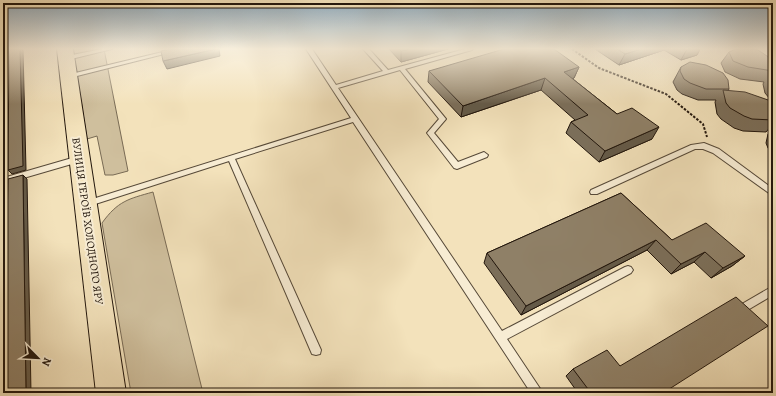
<svg xmlns="http://www.w3.org/2000/svg" width="776" height="396" font-family="Alegreya,serif">
	<style>
		.green { fill: #cfbf9d; stroke: #786a54 }
		.lines { fill: none; stroke-linecap: round; stroke-linejoin: round }
		.lane-casing { stroke: #564938; stroke-width: 2 }
		.primary-casing { stroke: #22160c; stroke-width: 2 }
		.path { stroke: #22160c; stroke-width: 2; stroke-dasharray: 2.5 1.5; stroke-linecap: butt }
		.lane { fill: #f7ecd3; fill-rule: evenodd }
		.primary { fill: #f3e2bb; fill-rule: evenodd }
		.wall { fill: #7b6e59; stroke: #22160c }
		.shaded-wall { fill: #645a48; stroke: #22160c }
		.building { fill: #8f8067; stroke: #22160c }
		.labels { text-anchor: middle; stroke-width: 4; stroke-linejoin: round; paint-order: stroke }
		.street-label { font-size: 11px; fill: #22160c; stroke: #f7ecd3 }
	</style>
	<rect width="100%" height="100%" fill="#f3e2bb"/>
	<filter id="stains"><feTurbulence type="fractalNoise" baseFrequency=".005" numOctaves="4"/><feColorMatrix values="0 0 0 0 .2 0 0 0 0 .09 0 0 0 0 .02 0 0 0 .5 -.17"/></filter>
	<radialGradient id="worn" r=".72"><stop offset=".6" stop-color="#630" stop-opacity="0"/><stop offset="1" stop-color="#630" stop-opacity=".3"/></radialGradient>
	<path class="green" d="M73 49H104L128 171 113 175H105L97 136 87 139Z
		M153 192 203 393H131L102 223C118 201 128 199 153 192Z"/>
	<g class="lines">
		<defs>
			<path id="lane" d="M3 49H7L6 82 3 84Z
				M102 49H112L67 60 64 58 67 56Z
				M175 49H184L69 78 66 76 67 75Z
				M306 49H312L336 85 383 71 363 49H369L388 70 465 49H473L472 50 405 69 446 119 434 133 458 162 484 152 488 155 487 157 457 169 454 168 427 133 439 119 400 70 338 88 502 331 625 267 628 266 631 267 633 270 631 273 507 339 543 393H531L353 122 235 159 321 350 320 354 316 355 312 354 229 161 86 207 83 206 82 204 83 202 351 118Z
				M704 143 719 149 773 189V196L713 153 703 149H695L597 194H591L590 192 591 190 691 145Z
				M79 156 83 159 82 161 3 184V178Z
				M773 286V295L741 314 738 316 735 314 733 311 735 308Z"/>
			<path id="primary" d="M57 49H73L126 393H96Z"/>
		</defs>
		<use href="#lane" class="lane-casing"/>
		<use href="#primary" class="primary-casing"/>
		<path class="path" d="M572 49 599 68 666 94 703 124 707 137"/>
		<use href="#lane" class="lane"/>
		<use href="#primary" class="primary"/>
	</g>
	<path class="wall" d="M389 49H448L401 62Z
		M595 49H700L697 55 681 60 664 50 619 65Z
		M729 52 773 60V101L770 99 765 93 763 84 764 82 740 79 725 72 721 63Z
		M579 67 574 78 573 79 617 114 652 139 599 162 566 133 571 122 575 120 541 90 461 117 428 82 429 71Z
		M681 67 729 89 728 91 773 104V124L766 132 743 131 734 128 721 119 717 114 715 102 716 100H698L682 94 677 90 673 82Z
		M773 129V154L768 148 766 143 768 134Z
		M621 193 672 240 745 256 732 266 711 278 694 262 671 274 647 250 521 315 484 263 487 253Z
		M620 366 663 393H578L566 376 573 369Z"/>
	<path class="shaded-wall" d="M20 49H23L26 170 12 174 8 170Z
		M216 49H219L220 56 167 69 163 61Z
		M411 49H448L401 62V51Z
		M641 49H665L664 50 619 65 625 54Z
		M687 49H700L697 55 681 60Z
		M579 67 574 78 560 83 564 72Z
		M545 78 541 90 461 117 463 106Z
		M659 127 652 139 599 162 605 151Z
		M23 175 27 179 31 393H26Z
		M656 240 647 250 521 315 526 306Z
		M705 252 694 262 671 274 681 264Z
		M745 256 732 266 711 278 723 268Z"/>
	<path class="building" d="M9 49H20L23 166 8 170Z
		M171 49H216L163 61 161 51Z
		M399 49H411L401 51Z
		M504 49H554L579 67 564 72 617 114 632 108 659 127 605 151 571 122 588 115 545 78 463 106 429 71Z
		M617 49H641L625 54Z
		M736 49H747L758 50 773 60V71L748 67 733 61 729 52Z
		M690 62 706 65 723 73 728 80 729 89H706L690 83 684 79 680 71 681 67Z
		M723 90 745 92 771 101 773 104V120L752 119 744 116 730 108 726 103Z
		M23 175 26 393H3L8 179Z
		M621 193 672 240 706 223 745 256 723 268 705 252 681 264 656 240 526 306 487 253Z
		M736 297 768 326 663 393H591L573 369 607 350 620 366Z"/>
	<linearGradient id="sky" x2="0" y2="1"><stop stop-color="#90abbe"/><stop offset="0.47" stop-color="#faf2e0"/><stop offset="1" stop-color="#faf2e0" stop-opacity="0"/></linearGradient>
	<rect width="776" height="104" fill="url(#sky)"/>
	<g class="labels">
		<g class="street-label">
			<text transform="translate(88 221) rotate(82)" y="4">ВУЛИЦЯ ГЕРОЇВ ХОЛОДНОГО ЯРУ</text>
		</g>
	</g>
	<rect width="776" height="396" fill="none" stroke="#f3e2bb" stroke-width="16"/>
	<rect x="4" y="4" width="768" height="388" fill="none" stroke="#22160c" stroke-width="2"/>
	<rect x="8" y="8" width="760" height="380" fill="none" stroke="#22160c"/>
	<g transform="translate(38 358) rotate(114)" stroke="#f7ecd3" stroke-width="3" paint-order="stroke">
	<path d="M0-3L7 15L0 10L-7 15Z" fill="#22160c"/>
	<text y="-6" font-size="11" font-weight="bold" text-anchor="middle" fill="#22160c">N</text>
	</g>
	<rect width="100%" height="100%" filter="url(#stains)"/>
	<rect width="100%" height="100%" fill="url(#worn)"/>
</svg>
